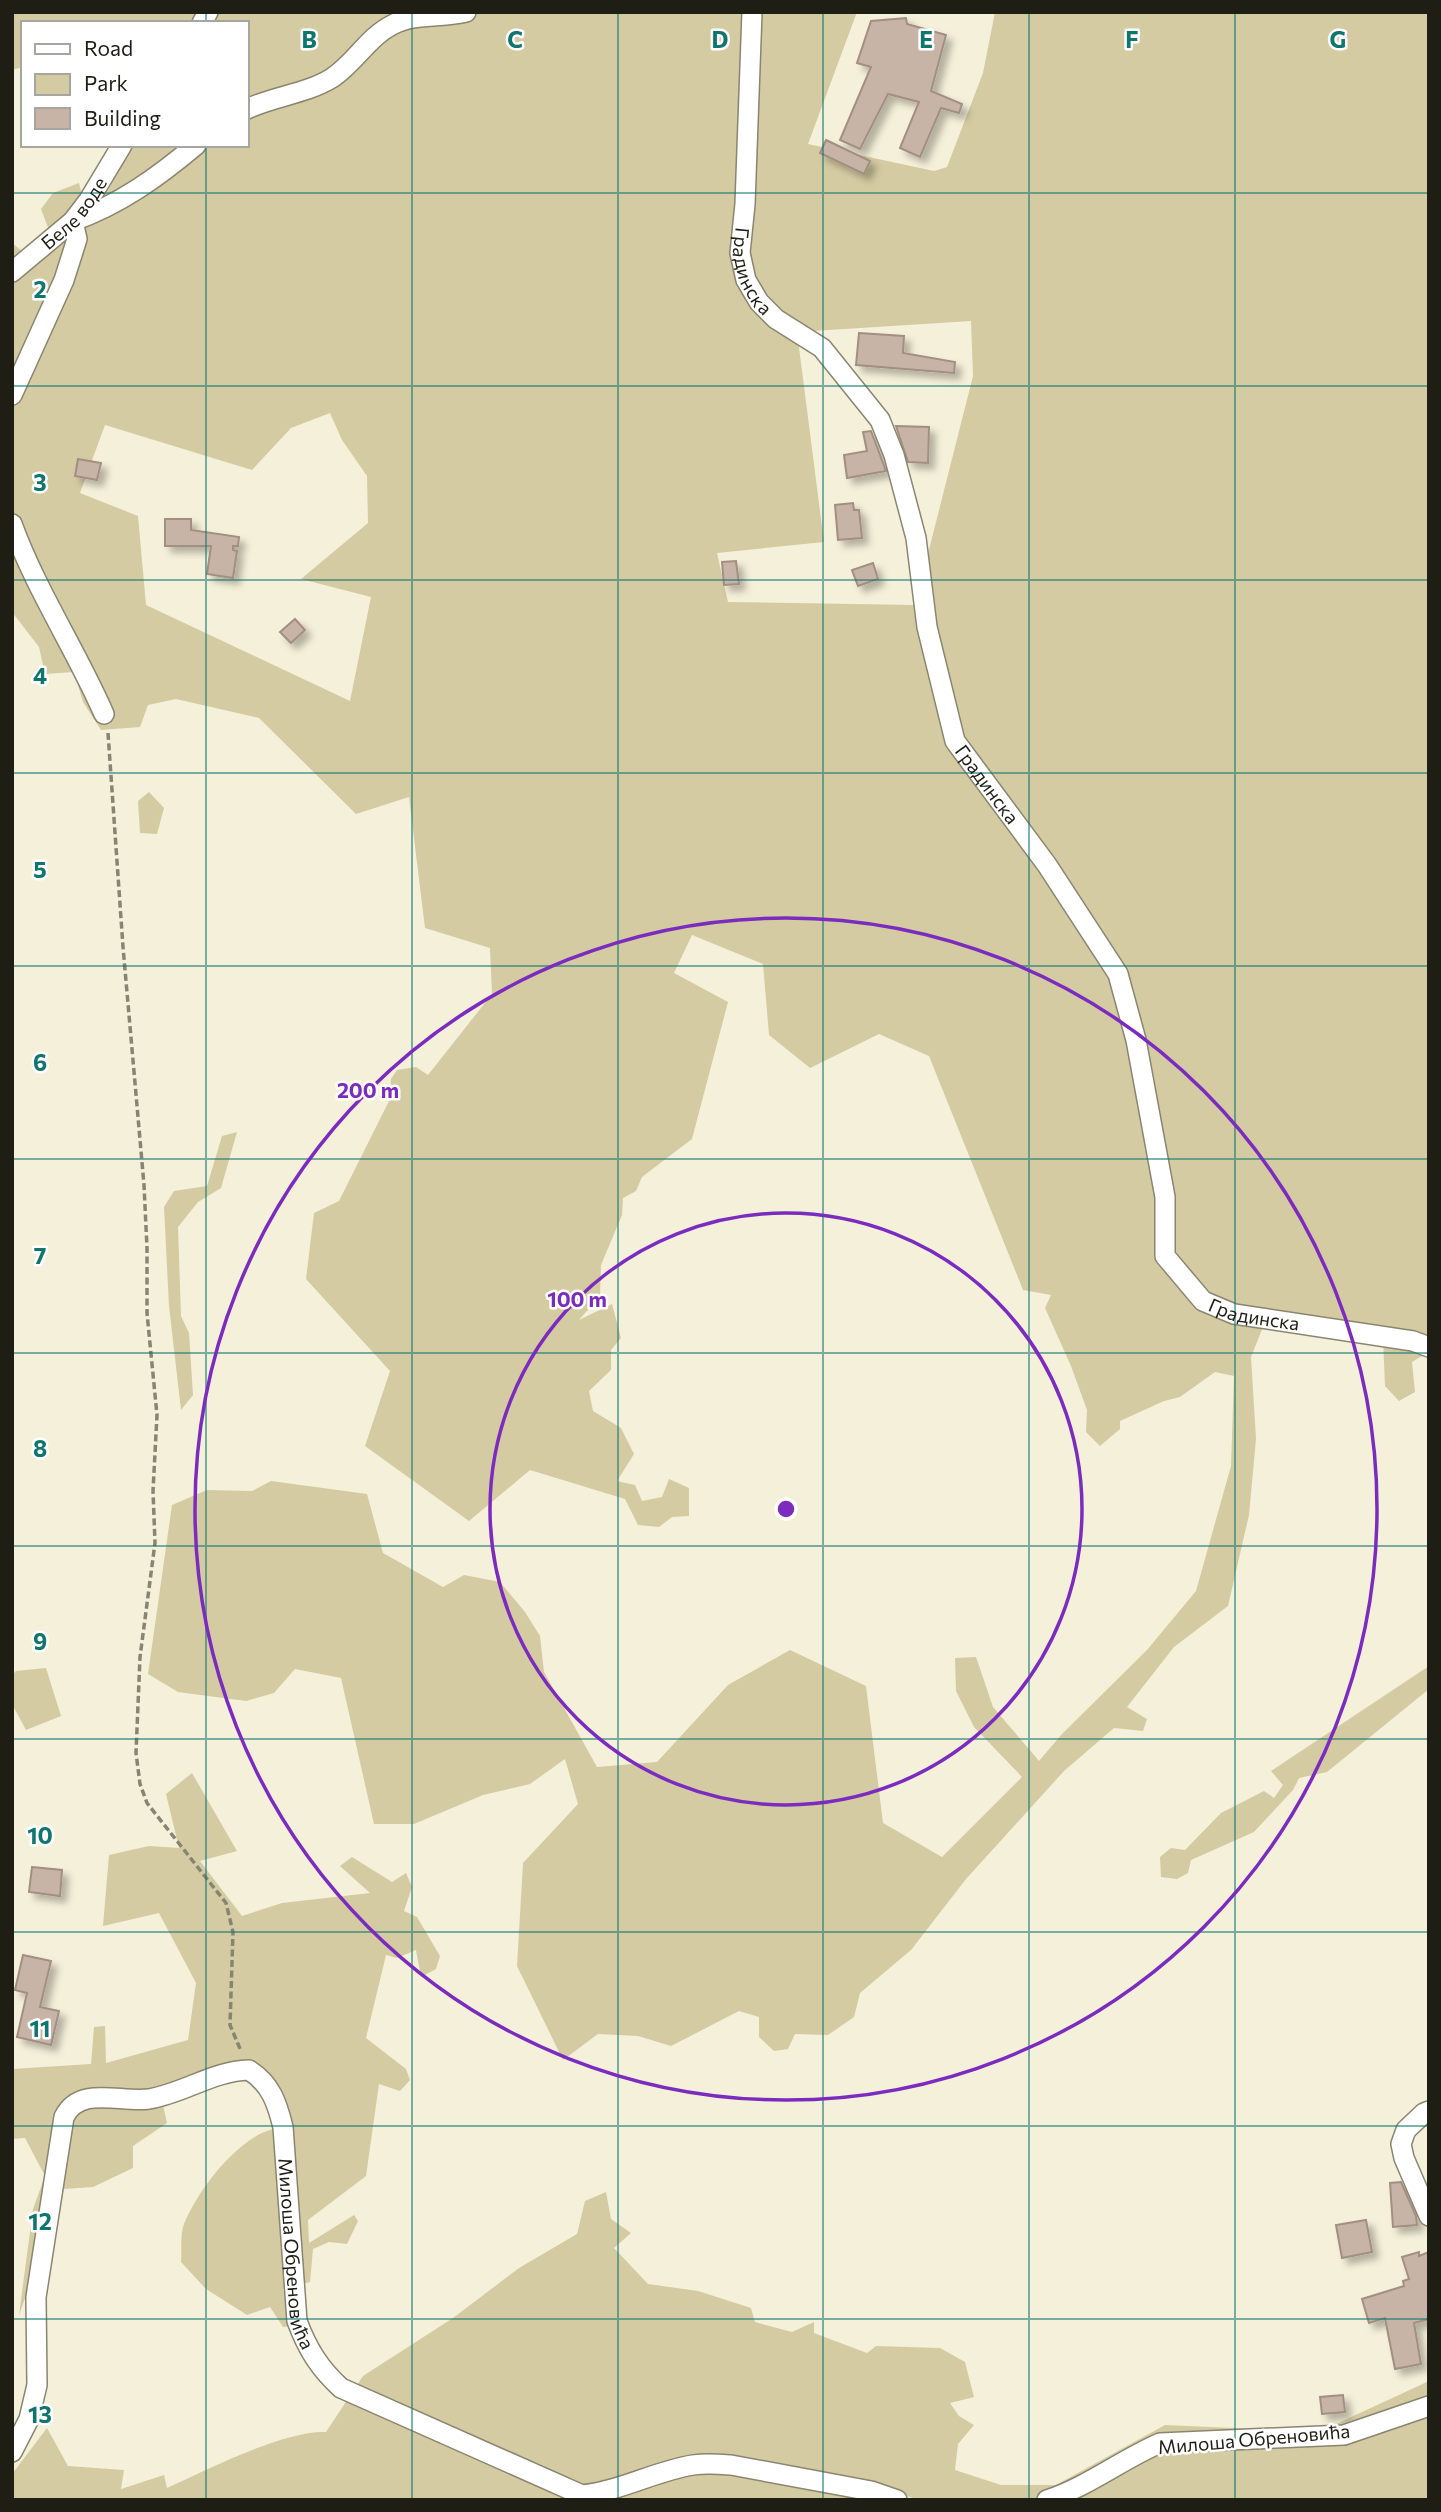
<svg xmlns="http://www.w3.org/2000/svg" width="1441" height="2512" font-family="Commissioner,sans-serif">
	<style>
		.green { fill: #d4cba2; fill-rule: evenodd }
		.building { fill: #c8b4a6; stroke: #a38f82; stroke-width: 2; filter: url(#shadow) }
		.lines { fill: none; stroke-linecap: round; stroke-linejoin: round }
		.street-casing { stroke: #898570; stroke-width: 22 }
		.path { stroke: #878474; stroke-width: 3.5; stroke-dasharray: 7 3.5; stroke-linecap: butt }
		.street { stroke: #fff; stroke-width: 19 }
		.grid { fill: none; stroke: #0f766e; stroke-width: 2; stroke-opacity: 0.55 }
		.ring { fill: none; stroke: #7b2cbf; stroke-width: 3.5 }
		.labels { text-anchor: middle; stroke-width: 5; stroke-linejoin: round; paint-order: stroke }
		.street-label { font-size: 19px; fill: #1f1e15; stroke: #fff }
		.grid-label { font-size: 23px; text-anchor: middle; font-weight: bold; fill: #0f766e; stroke: #fff; stroke-width: 5; stroke-linejoin: round; paint-order: stroke }
		.centre { fill: #7b2cbf; stroke: #fff; stroke-width: 3.5 }
		.ring-label { font-size: 21px; text-anchor: middle; font-weight: bold; fill: #7b2cbf; stroke: #fff; stroke-width: 5; stroke-linejoin: round; paint-order: stroke }
	</style>
	<defs>
		<filter id="shadow"><feDropShadow dx="6" dy="6" stdDeviation="3.5" flood-color="#0004"/></filter>
	</defs>
	<rect width="100%" height="100%" fill="#f5f0d9"/>
	<path class="green" d="M12 12H857L808 144 934 171 947 167 983 73 995 12H1429V1352L1412 1362 1415 1392 1399 1401 1385 1386 1383 1338 1263 1327 1251 1357 1256 1439 1249 1515 1228 1606 1174 1647 1127 1707 1147 1719 1143 1731 1114 1728 1064 1771 966 1879 911 1950 860 1993 854 2017 828 2035 795 2034 788 2049 774 2051 759 2037V2017L739 2011 671 2046 638 2036 598 2034 563 2060 517 1966 523 1863 578 1804 565 1759 530 1784 483 1795 414 1824H374L341 1678 295 1669 274 1693 246 1701 178 1692 148 1674 172 1505 207 1490 252 1491 271 1481 367 1494 383 1553 443 1587 464 1575 500 1582 525 1612 540 1636 544 1672 597 1767 657 1762 728 1685 790 1650 866 1686 883 1823 942 1857 1022 1777 974 1727 956 1691 955 1658 976 1657 993 1707 1039 1761 1062 1734 1147 1650 1196 1591 1231 1466 1234 1376 1215 1372 1180 1397 1164 1401 1120 1421V1429L1100 1446 1086 1432 1087 1410 1071 1366 1045 1308 1051 1295 1023 1290 929 1056 879 1034 810 1068 769 1035 763 964 692 935 674 973 728 1002 692 1139 642 1177 636 1191 623 1198 622 1215 601 1265 600 1296 579 1320 612 1304 621 1338 611 1350V1370L589 1391 593 1411 621 1428 634 1454 617 1481 635 1485 642 1501 662 1497 669 1479 689 1488V1516L672 1517 659 1527 638 1525 625 1499 530 1470 469 1521 365 1446 390 1371 306 1279 314 1213 339 1201 390 1099 391 1079 397 1070 416 1067 428 1075 492 994 490 948 425 928 409 797 356 814 259 718 176 699 148 705 140 727 101 730 83 702 74 672 45 674 39 647 12 612V243L22 251 49 230 41 209 53 193 79 183 86 211 102 202 132 145H247V23H23V67L12 70ZM971 321 973 376 915 605 728 602 717 553 824 542 797 332ZM330 413 342 440 367 476 368 523 301 579 371 597 350 701 146 605 138 516 80 493 105 425 252 470 291 428Z
		M149 792 164 808 157 834 140 833 138 801Z
		M237 1132 221 1188 198 1202 178 1227 181 1316 189 1333 193 1395 181 1410 169 1306 164 1207 174 1191 207 1186 222 1136Z
		M1429 1666V1689L1327 1772 1299 1778 1293 1790 1254 1832 1191 1860 1188 1873 1177 1879 1161 1877 1160 1857 1171 1848 1185 1850 1221 1813 1264 1791 1274 1798 1283 1785 1271 1771Z
		M46 1668 61 1716 26 1730 12 1704V1675L16 1671Z
		M192 1773 237 1851 200 1861 242 1916 282 1903 370 1893 340 1866 352 1857 392 1882 406 1873 412 1887 404 1911 417 1917 440 1956 436 1969 421 1977 416 1950 397 1958 386 1955 366 2038 406 2069 410 2080 400 2091 379 2084 366 2176 308 2220 309 2243 354 2215 358 2221 347 2244 329 2242 313 2249 310 2282 283 2289 292 2313V2326L283 2327 270 2307 247 2315 206 2289 181 2262C182 2251 180 2234 184 2224 198 2190 237 2138 273 2129 263 2093 267 2087 229 2076L163 2105 167 2123 133 2146V2168L93 2187 64 2189 19 2315 33 2209 45 2176 25 2138 12 2139V2069L91 2064 94 2027 105 2026 106 2063 188 2040 196 1983 159 1913 103 1926 109 1855 149 1846 179 1848 166 1794Z
		M606 2192 611 2219 631 2233 614 2248 648 2284 698 2291 751 2308 755 2322 792 2332 814 2322V2333L867 2353 876 2346 940 2348 965 2362 974 2397 950 2403 959 2416 974 2425 958 2444 955 2470 1001 2485H1056L1165 2425 1319 2432 1429 2381V2500H920L862 2483 855 2500H12V2474L47 2428 68 2466 124 2470 121 2489 164 2475 167 2488C207 2470 284 2430 326 2432L363 2376 453 2318 519 2268 577 2234 585 2201Z"/>
	<path class="building" d="M906 18 907 24 946 35 931 91 962 104 959 113 941 108 920 157 900 148 919 102 888 94 860 149 840 140 871 67 857 63 871 21Z
		M826 140 870 161 864 174 820 153Z
		M859 333 904 336 903 353 955 362 954 373 856 365Z
		M896 426 929 427 928 463 908 462Z
		M871 431 886 471 847 478 844 455 867 451 863 432Z
		M78 459 101 463 97 480 75 476Z
		M853 503 854 510H859L862 538 838 540 835 505Z
		M165 519H191V530L239 537 238 546H233V550L237 551 233 578 207 574 211 546H165Z
		M736 561 739 584 724 585 722 562Z
		M873 563 878 579 858 586 852 570Z
		M295 619 305 630 291 643 280 632Z
		M32 1867 62 1870 60 1896 29 1892Z
		M23 1955 51 1961 40 2007 59 2011 51 2045 17 2037 27 1993 15 1990Z
		M1401 2182 1416 2216 1417 2225 1393 2227 1390 2183Z
		M1366 2220 1372 2252 1342 2258 1336 2225Z
		M1419 2252V2256L1429 2252V2319L1414 2323 1421 2364 1395 2369 1385 2318 1369 2323 1362 2299 1404 2286 1403 2281 1409 2279 1402 2257Z
		M1343 2395 1345 2412 1322 2414 1320 2397Z"/>
	<g class="lines">
		<defs>
			<g id="street">
				<path id="s1" d="M752 12 745 204 740 253 746 280 759 302 776 319 822 348 880 420 894 455 916 538 927 627 955 741 1047 865 1118 974 1136 1040 1165 1197V1256L1203 1301 1234 1314 1413 1341 1429 1347"/>
				<path d="M202 23 208 12"/>
				<path d="M247 109C274 96 306 94 332 78 355 63 368 37 392 25 415 13 441 18 466 12"/>
				<path id="s2" d="M12 272 73 221 89 200 122 145"/>
				<path d="M12 395 64 280 77 239 73 221C119 205 158 177 196 145"/>
				<path d="M12 524C36 590 76 650 104 714"/>
				<path d="M1429 2111 1424 2113 1406 2130 1401 2144 1404 2158 1429 2216"/>
				<path id="s3" d="M12 2452 29 2419 37 2385 36 2297 64 2117C80 2085 120 2103 149 2099 184 2093 213 2071 249 2070 271 2084 277 2103 283 2127L297 2321C307 2348 319 2368 341 2388L582 2495C621 2491 655 2471 693 2465 706 2463 718 2464 731 2465L871 2491 897 2500"/>
				<path d="M1047 2500C1087 2487 1121 2460 1160 2443L1344 2435 1429 2406"/>
			</g>
		</defs>
		<use href="#street" class="street-casing"/>
		<path class="path" d="M108 733 123 947 144 1185 147 1248V1313L157 1415 153 1491 155 1543 140 1657 136 1753 140 1784 147 1803 226 1903 233 1932 230 2025 241 2051"/>
		<use href="#street" class="street"/>
	</g>
	<path class="grid" d="M206 12V23M412 12V2500M618 12V2500M823 12V2500M1029 12V2500M1235 12V2500M206 145V2500M12 193H1429M12 386H1429M12 580H1429M12 773H1429M12 966H1429M12 1159H1429M12 1353H1429M12 1546H1429M12 1739H1429M12 1932H1429M12 2126H1429M12 2319H1429"/>
	<g class="ring">
		<circle cx="786" cy="1509" r="296"/>
		<circle cx="786" cy="1509" r="591"/>
	</g>
	<g class="labels">
		<g class="street-label">
			<text dy="7" stroke="none"><textPath href="#s2" startOffset="86">Беле воде</textPath></text>
			<text dy="7" stroke="none"><textPath href="#s1" startOffset="262">Градинска</textPath></text>
			<text dy="7" stroke="none"><textPath href="#s1" startOffset="850">Градинска</textPath></text>
			<text dy="7" stroke="none"><textPath href="#s1" startOffset="1480">Градинска</textPath></text>
			<text dy="7" stroke="none"><textPath href="#s3" startOffset="735">Милоша Обреновића</textPath></text>
			<text transform="translate(1254 2439) rotate(-5)" y="7">Милоша Обреновића</text>
		</g>
	</g>
	<g class="grid-label">
		<text x="309" y="48">B</text>
		<text x="515" y="48">C</text>
		<text x="720" y="48">D</text>
		<text x="926" y="48">E</text>
		<text x="1132" y="48">F</text>
		<text x="1338" y="48">G</text>
		<text x="40" y="298">2</text>
		<text x="40" y="491">3</text>
		<text x="40" y="684">4</text>
		<text x="40" y="878">5</text>
		<text x="40" y="1071">6</text>
		<text x="40" y="1264">7</text>
		<text x="40" y="1457">8</text>
		<text x="40" y="1650">9</text>
		<text x="40" y="1844">10</text>
		<text x="40" y="2037">11</text>
		<text x="40" y="2230">12</text>
		<text x="40" y="2423">13</text>
	</g>
	<circle cx="786" cy="1509" r="10" class="centre"/>
	<g class="ring-label">
		<text x="368" y="1098">200 m</text>
		<text x="577" y="1307">100 m</text>
	</g>
	<rect width="1441" height="2512" fill="none" stroke="#1f1e15" stroke-width="28"/>
	<rect x="21" y="21" width="228" height="126" fill="#ffffff" stroke="#a5a5a1" stroke-width="2"/>
	<rect x="35" y="44" width="35" height="10" fill="#ffffff" stroke="#a5a5a1" stroke-width="2"/>
	<text x="84" y="56" font-size="21" fill="#1f1e15">Road</text>
	<rect x="35" y="74" width="35" height="21" fill="#d4cba2" stroke="#a5a5a1" stroke-width="2"/>
	<text x="84" y="91" font-size="21" fill="#1f1e15">Park</text>
	<rect x="35" y="108" width="35" height="21" fill="#c8b4a6" stroke="#a5a5a1" stroke-width="2"/>
	<text x="84" y="126" font-size="21" fill="#1f1e15">Building</text>
</svg>
